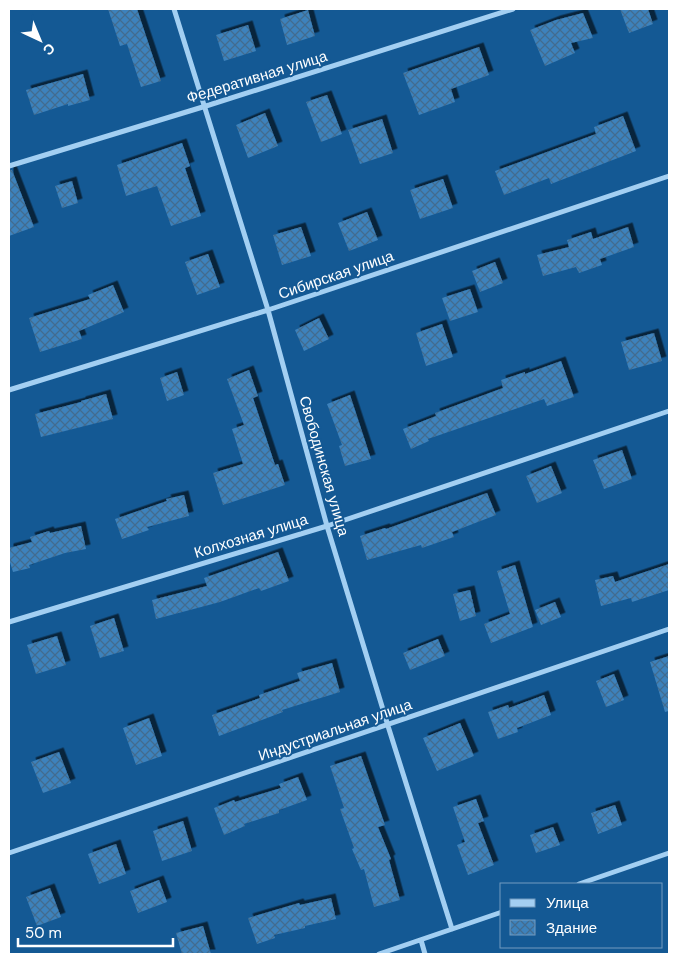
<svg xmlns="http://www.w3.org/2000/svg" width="678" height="963" font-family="'DM Sans',sans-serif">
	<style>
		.building { fill: url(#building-cross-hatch); filter: url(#shadow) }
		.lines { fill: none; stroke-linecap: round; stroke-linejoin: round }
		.street { stroke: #a3cff2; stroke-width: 5 }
		.labels { text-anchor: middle; stroke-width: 4; stroke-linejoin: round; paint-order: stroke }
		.street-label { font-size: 15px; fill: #fff; stroke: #145994 }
	</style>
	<defs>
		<pattern id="building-cross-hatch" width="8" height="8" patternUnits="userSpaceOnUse" patternTransform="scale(1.25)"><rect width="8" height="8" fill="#3d82bc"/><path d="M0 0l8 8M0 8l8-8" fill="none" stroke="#436c8f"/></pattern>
		<filter id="shadow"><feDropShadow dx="4.5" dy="-4.5" stdDeviation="0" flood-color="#0009"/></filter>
	</defs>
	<rect width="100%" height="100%" fill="#145994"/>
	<path class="building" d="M108 9H137L161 81 141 87 127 44 120 46Z
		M620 9H648L653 24 629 33Z
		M308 10 315 36 287 45 280 19Z
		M583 13 593 38 571 43 575 53 545 66 530 30 556 20Z
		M248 25 256 51 224 61 216 35Z
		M479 47 489 75 451 89 455 102 419 115 403 73Z
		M83 74 90 100 68 106V104L34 115 26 90Z
		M327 95 342 134 321 142 306 102Z
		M265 113 278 146 248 158 236 125Z
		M623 116 636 151 551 184 549 178 504 195 495 171 596 134 594 127Z
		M382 119 393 153 360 164 348 130Z
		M182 143 190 166 185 168 201 216 171 226 157 186 126 196 117 165Z
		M9 170H12L34 227 9 236Z
		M443 179 453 208 420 219 410 190Z
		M72 181 78 203 62 208 55 186Z
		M367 212 378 240 349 251 338 223Z
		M301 227 311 256 282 265 273 235Z
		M628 227 634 247 600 259 602 265 579 273 576 267 543 276 537 255 569 247 567 240 591 232 593 239Z
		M208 254 220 287 197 295 185 262Z
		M495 262 503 283 480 292 472 271Z
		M113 285 124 312 79 331 82 339 40 352 29 318 90 299 88 295Z
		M470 289 478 312 450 321 442 298Z
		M319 318 329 339 304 351 295 330Z
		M442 324 453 357 426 366 416 333Z
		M654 333 662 361 629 370 621 342Z
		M561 361 574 397 547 406 544 399 428 439 429 441 411 449 403 429 436 416 435 413 503 388 501 380 525 372V374Z
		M249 370 258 396 253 398 275 465 278 464 285 485 223 505 213 473 243 464 232 429 244 425 227 379Z
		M177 372 184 395 167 401 160 378Z
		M106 394 113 419 41 437 35 414 81 402V401Z
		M350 395 371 459 345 466 339 446 342 445 327 404Z
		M622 450 632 479 604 489 593 460Z
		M551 466 562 493 537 503 526 476Z
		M487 493 496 515 452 532 454 537 422 548 421 545 367 560 360 536 385 528 386 529Z
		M184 495 189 516 147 527 149 530 122 539 115 519 167 501 166 499Z
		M81 526 86 549 65 553 29 565 30 568 13 572 9 559V548L32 542 30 537 49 531 50 533Z
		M278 552 289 581 261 591 259 588 220 602 156 619 152 600 207 586 204 578Z
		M669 564V590L632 602 631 598 601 606 595 580 613 576 615 582Z
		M515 565 533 627 491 643 484 624 510 614 497 571Z
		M470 590 476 616 460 621 453 594Z
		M555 602 561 617 541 625 535 610Z
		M114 618 124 651 100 658 90 626Z
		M57 636 66 665 36 674 27 645Z
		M438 639 445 656 410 670 403 653Z
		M669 656V711L665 712 650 662Z
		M332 663 340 692 282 710 283 712 219 736 212 715 260 698 259 695 300 681 297 673Z
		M614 674 624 700 606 707 596 681Z
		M544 695 551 715 517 728 518 732 498 739 488 712 508 705 509 708Z
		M149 718 162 756 136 765 123 728Z
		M460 723 474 756 437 771 423 738Z
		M59 752 71 783 43 793 31 762Z
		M361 756 385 825 378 827 391 859 389 860 400 900 374 907 364 869 361 870 352 849 354 848 340 809 344 808 330 766Z
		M298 777 307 800 279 810V813L244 824 245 826 224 835 214 808 234 800 235 802 281 788 279 784Z
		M476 799 484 821 478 823 494 865 468 875 457 845 465 842 453 807Z
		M615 805 622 825 598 834 591 813Z
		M183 821 192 851 162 861 153 831Z
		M553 827 560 845 536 853 530 835Z
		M116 844 126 874 99 884 88 854Z
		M159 880 167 902 138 913 130 891Z
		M50 888 61 917 37 926 26 897Z
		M331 898 336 919 305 926V928L274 935 275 938 257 944 248 918 299 903 300 905Z
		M203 926 211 954H182L176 933Z"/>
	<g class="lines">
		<path class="street" d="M174 9 268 310 327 526 388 726 452 929
			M9 166 206 106 513 9
			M9 390 268 310 669 176
			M9 622 327 526 669 411
			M9 853 669 629
			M579 884 669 853
			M421 940 425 954
			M379 954 502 912"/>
	</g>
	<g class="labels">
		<g class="street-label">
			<text transform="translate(257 77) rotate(-17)" y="5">Федеративная улица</text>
			<text transform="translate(336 275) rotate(-19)" y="5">Сибирская улица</text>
			<text transform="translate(324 466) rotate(74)" y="5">Свободинская улица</text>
			<text transform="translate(251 536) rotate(-17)" y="5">Колхозная улица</text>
			<text transform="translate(335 730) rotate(-19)" y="5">Индустриальная улица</text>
		</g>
	</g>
	<rect width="678" height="963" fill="none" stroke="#ffffff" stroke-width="20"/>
	<rect x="500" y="883" width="162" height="65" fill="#145994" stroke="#729bbf"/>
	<rect x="510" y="899" width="25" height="8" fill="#a3cff2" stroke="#729bbf"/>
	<text x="546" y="908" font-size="15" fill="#ffffff">Улица</text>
	<rect x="510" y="920" width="25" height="15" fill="url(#building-cross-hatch)" stroke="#729bbf"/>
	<text x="546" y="933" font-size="15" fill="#ffffff">Здание</text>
	<g transform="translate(40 40) rotate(136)" stroke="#145994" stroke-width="4" paint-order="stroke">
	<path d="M0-4L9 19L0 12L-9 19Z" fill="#ffffff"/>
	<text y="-8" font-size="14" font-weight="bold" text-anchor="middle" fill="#ffffff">С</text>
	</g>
	<path d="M18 938v8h155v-8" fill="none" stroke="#ffffff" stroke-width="2.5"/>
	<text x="25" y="938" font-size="15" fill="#ffffff" stroke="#145994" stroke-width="4" paint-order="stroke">50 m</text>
</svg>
